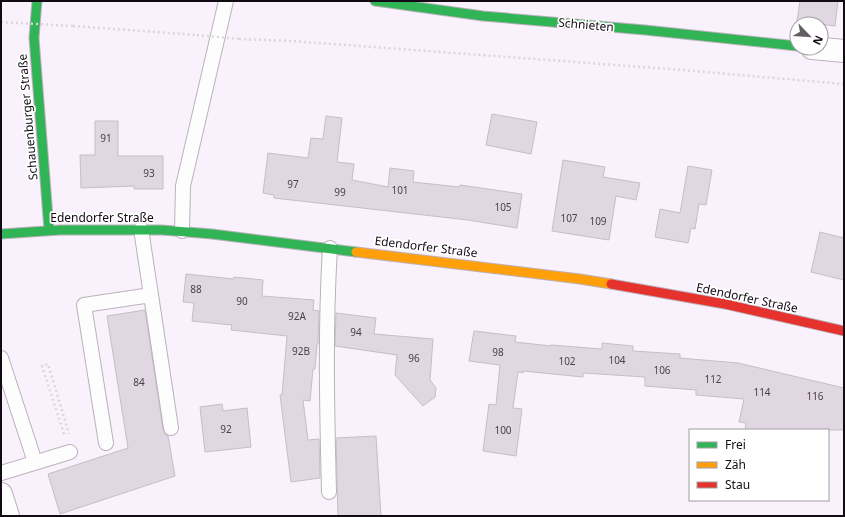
<svg xmlns="http://www.w3.org/2000/svg" width="845" height="517" font-family="'Noto Sans',sans-serif">
	<style>
		.building { fill: #e1d7e3; stroke: #c5bdc7 }
		.lines { fill: none; stroke-linecap: round; stroke-linejoin: round }
		.lane-casing { stroke: #bbb2bc; stroke-width: 16 }
		.street-casing { stroke: #bbb2bc; stroke-width: 24 }
		.fast-casing { stroke: #bbb2bc; stroke-width: 11 }
		.slow-casing { stroke: #bbb2bc; stroke-width: 11 }
		.jam-casing { stroke: #bbb2bc; stroke-width: 11 }
		.path { stroke: #dad7da; stroke-width: 2.5; stroke-dasharray: 2 3; stroke-linecap: butt }
		.lane { stroke: #fefdfe; stroke-width: 14 }
		.street { stroke: #fefdfe; stroke-width: 22 }
		.fast { stroke: #30b455; stroke-width: 9 }
		.slow { stroke: #ff9f0a; stroke-width: 9 }
		.jam { stroke: #e5322d; stroke-width: 9 }
		.path-bridge { stroke: #dad7da; stroke-width: 2.5; stroke-dasharray: 2 3; stroke-linecap: butt }
		.labels { text-anchor: middle; stroke-width: 3.5; stroke-linejoin: round; paint-order: stroke }
		.number-label { font-size: 10px; fill: #4a414b }
		.street-label { font-size: 12px; fill: #130b14; stroke: #fff }
	</style>
	<rect width="100%" height="100%" fill="#f9f1fb"/>
	<path class="building" d="M800 1H838L835 26 797 21Z
		M492 114 537 122 531 154 486 145Z
		M326 116 342 118 337 162 354 164 352 180 388 187 390 168 414 171 413 182 459 187 460 185 522 194 517 228 468 220 274 198V195L263 193 268 153 308 158 311 138 323 139Z
		M95 121H118V156H163V189H134V186L81 188 80 155H95Z
		M563 160 605 167 603 177 640 183 636 200 616 196 609 240 552 231Z
		M688 166 712 170 706 205 699 204 695 229 691 228 688 243 655 237 660 209 680 213Z
		M820 232 844 238V280L811 272Z
		M186 274 234 279V277L263 280 262 296 314 300 313 310 319 311 318 344H317L315 369H313L310 401 303 400 308 440 319 439 320 478 291 482 280 395H282L287 336 231 330 232 325 192 321 194 303 183 302Z
		M145 310 163 429 165 434 168 436 175 476 60 514 48 474 128 448 107 316Z
		M336 313 376 318 374 334 433 339 430 380 436 388 435 397 423 406 395 375 397 355 335 346Z
		M474 331 516 336 515 342 551 346V345L602 349V343L633 346V351L680 354V358L738 363 844 388V430H745L746 423 739 422 744 399 696 395V390L645 386V377L583 373V377L523 371V373L518 372 513 408 522 409 516 456 483 451 489 404 496 405 500 365 469 361Z
		M222 404 223 411 247 408 251 447 205 452 200 407Z
		M376 436 381 516H338L336 438Z"/>
	<g class="lines">
		<defs>
			<path id="lane" d="M182 231 183 186 226 1
				M151 295 171 428
				M1 358 35 462
				M106 443 84 305 151 295 141 229
				M1 473 70 452
				M329 492C327 411 325 329 330 248"/>
			<path id="street" d="M812 48 844 51
				M1 494 8 516"/>
			<path id="fast" d="M37 1 34 38 49 230
				M375 1 483 16 645 30 797 46
				M1 234 60 230H162L212 234 356 252"/>
			<path id="slow" d="M356 252 580 279 611 284"/>
			<path id="jam" d="M611 284 725 304 844 331"/>
		</defs>
		<use href="#lane" class="lane-casing"/>
		<use href="#street" class="street-casing"/>
		<use href="#fast" class="fast-casing"/>
		<use href="#slow" class="slow-casing"/>
		<use href="#jam" class="jam-casing"/>
		<path class="path" d="M73 26 197 35
			M239 39 292 41 670 69 844 84
			M64 434 42 366 48 364 69 434"/>
		<use href="#lane" class="lane"/>
		<use href="#street" class="street"/>
		<use href="#fast" class="fast"/>
		<use href="#slow" class="slow"/>
		<use href="#jam" class="jam"/>
		<path class="path-bridge" d="M1 22 73 26
			M197 35 239 39"/>
	</g>
	<g class="labels">
		<g class="number-label">
			<text x="106" y="142">91</text>
			<text x="149" y="177">93</text>
			<text x="293" y="188">97</text>
			<text x="400" y="194">101</text>
			<text x="340" y="196">99</text>
			<text x="503" y="211">105</text>
			<text x="569" y="222">107</text>
			<text x="598" y="225">109</text>
			<text x="196" y="293">88</text>
			<text x="242" y="305">90</text>
			<text x="297" y="320">92A</text>
			<text x="356" y="336">94</text>
			<text x="301" y="355">92B</text>
			<text x="498" y="356">98</text>
			<text x="414" y="362">96</text>
			<text x="617" y="364">104</text>
			<text x="567" y="365">102</text>
			<text x="662" y="374">106</text>
			<text x="713" y="383">112</text>
			<text x="139" y="386">84</text>
			<text x="762" y="396">114</text>
			<text x="815" y="400">116</text>
			<text x="226" y="433">92</text>
			<text x="503" y="434">100</text>
		</g>
		<g class="street-label">
			<text transform="translate(586 25) rotate(5)" y="4">Schnieten</text>
			<text transform="translate(28 117) rotate(-95)" y="4">Schauenburger Straße</text>
			<text x="102" y="222">Edendorfer Straße</text>
			<text transform="translate(426 247) rotate(7)" y="4">Edendorfer Straße</text>
			<text transform="translate(747 298) rotate(12)" y="4">Edendorfer Straße</text>
		</g>
	</g>
	<rect width="845" height="517" fill="none" stroke="#130b14" stroke-width="4"/>
	<rect x="689" y="429" width="140" height="72" fill="#ffffff" stroke="#a19da1"/>
	<rect x="697" y="442" width="20" height="6" fill="#30b455" stroke="#a19da1"/>
	<text x="725" y="449" font-size="12" fill="#130b14">Frei</text>
	<rect x="697" y="462" width="20" height="6" fill="#ff9f0a" stroke="#a19da1"/>
	<text x="725" y="469" font-size="12" fill="#130b14">Zäh</text>
	<rect x="697" y="482" width="20" height="6" fill="#e5322d" stroke="#a19da1"/>
	<text x="725" y="489" font-size="12" fill="#130b14">Stau</text>
	<g transform="translate(809 36) rotate(115)"><circle r="19" fill="#ffffff" stroke="#a19da1"/>
	<path d="M0-3L7 15L0 10L-7 15Z" fill="#645c65"/>
	<text y="-6" font-size="11" font-weight="bold" text-anchor="middle" fill="#130b14">N</text>
	</g>
</svg>
